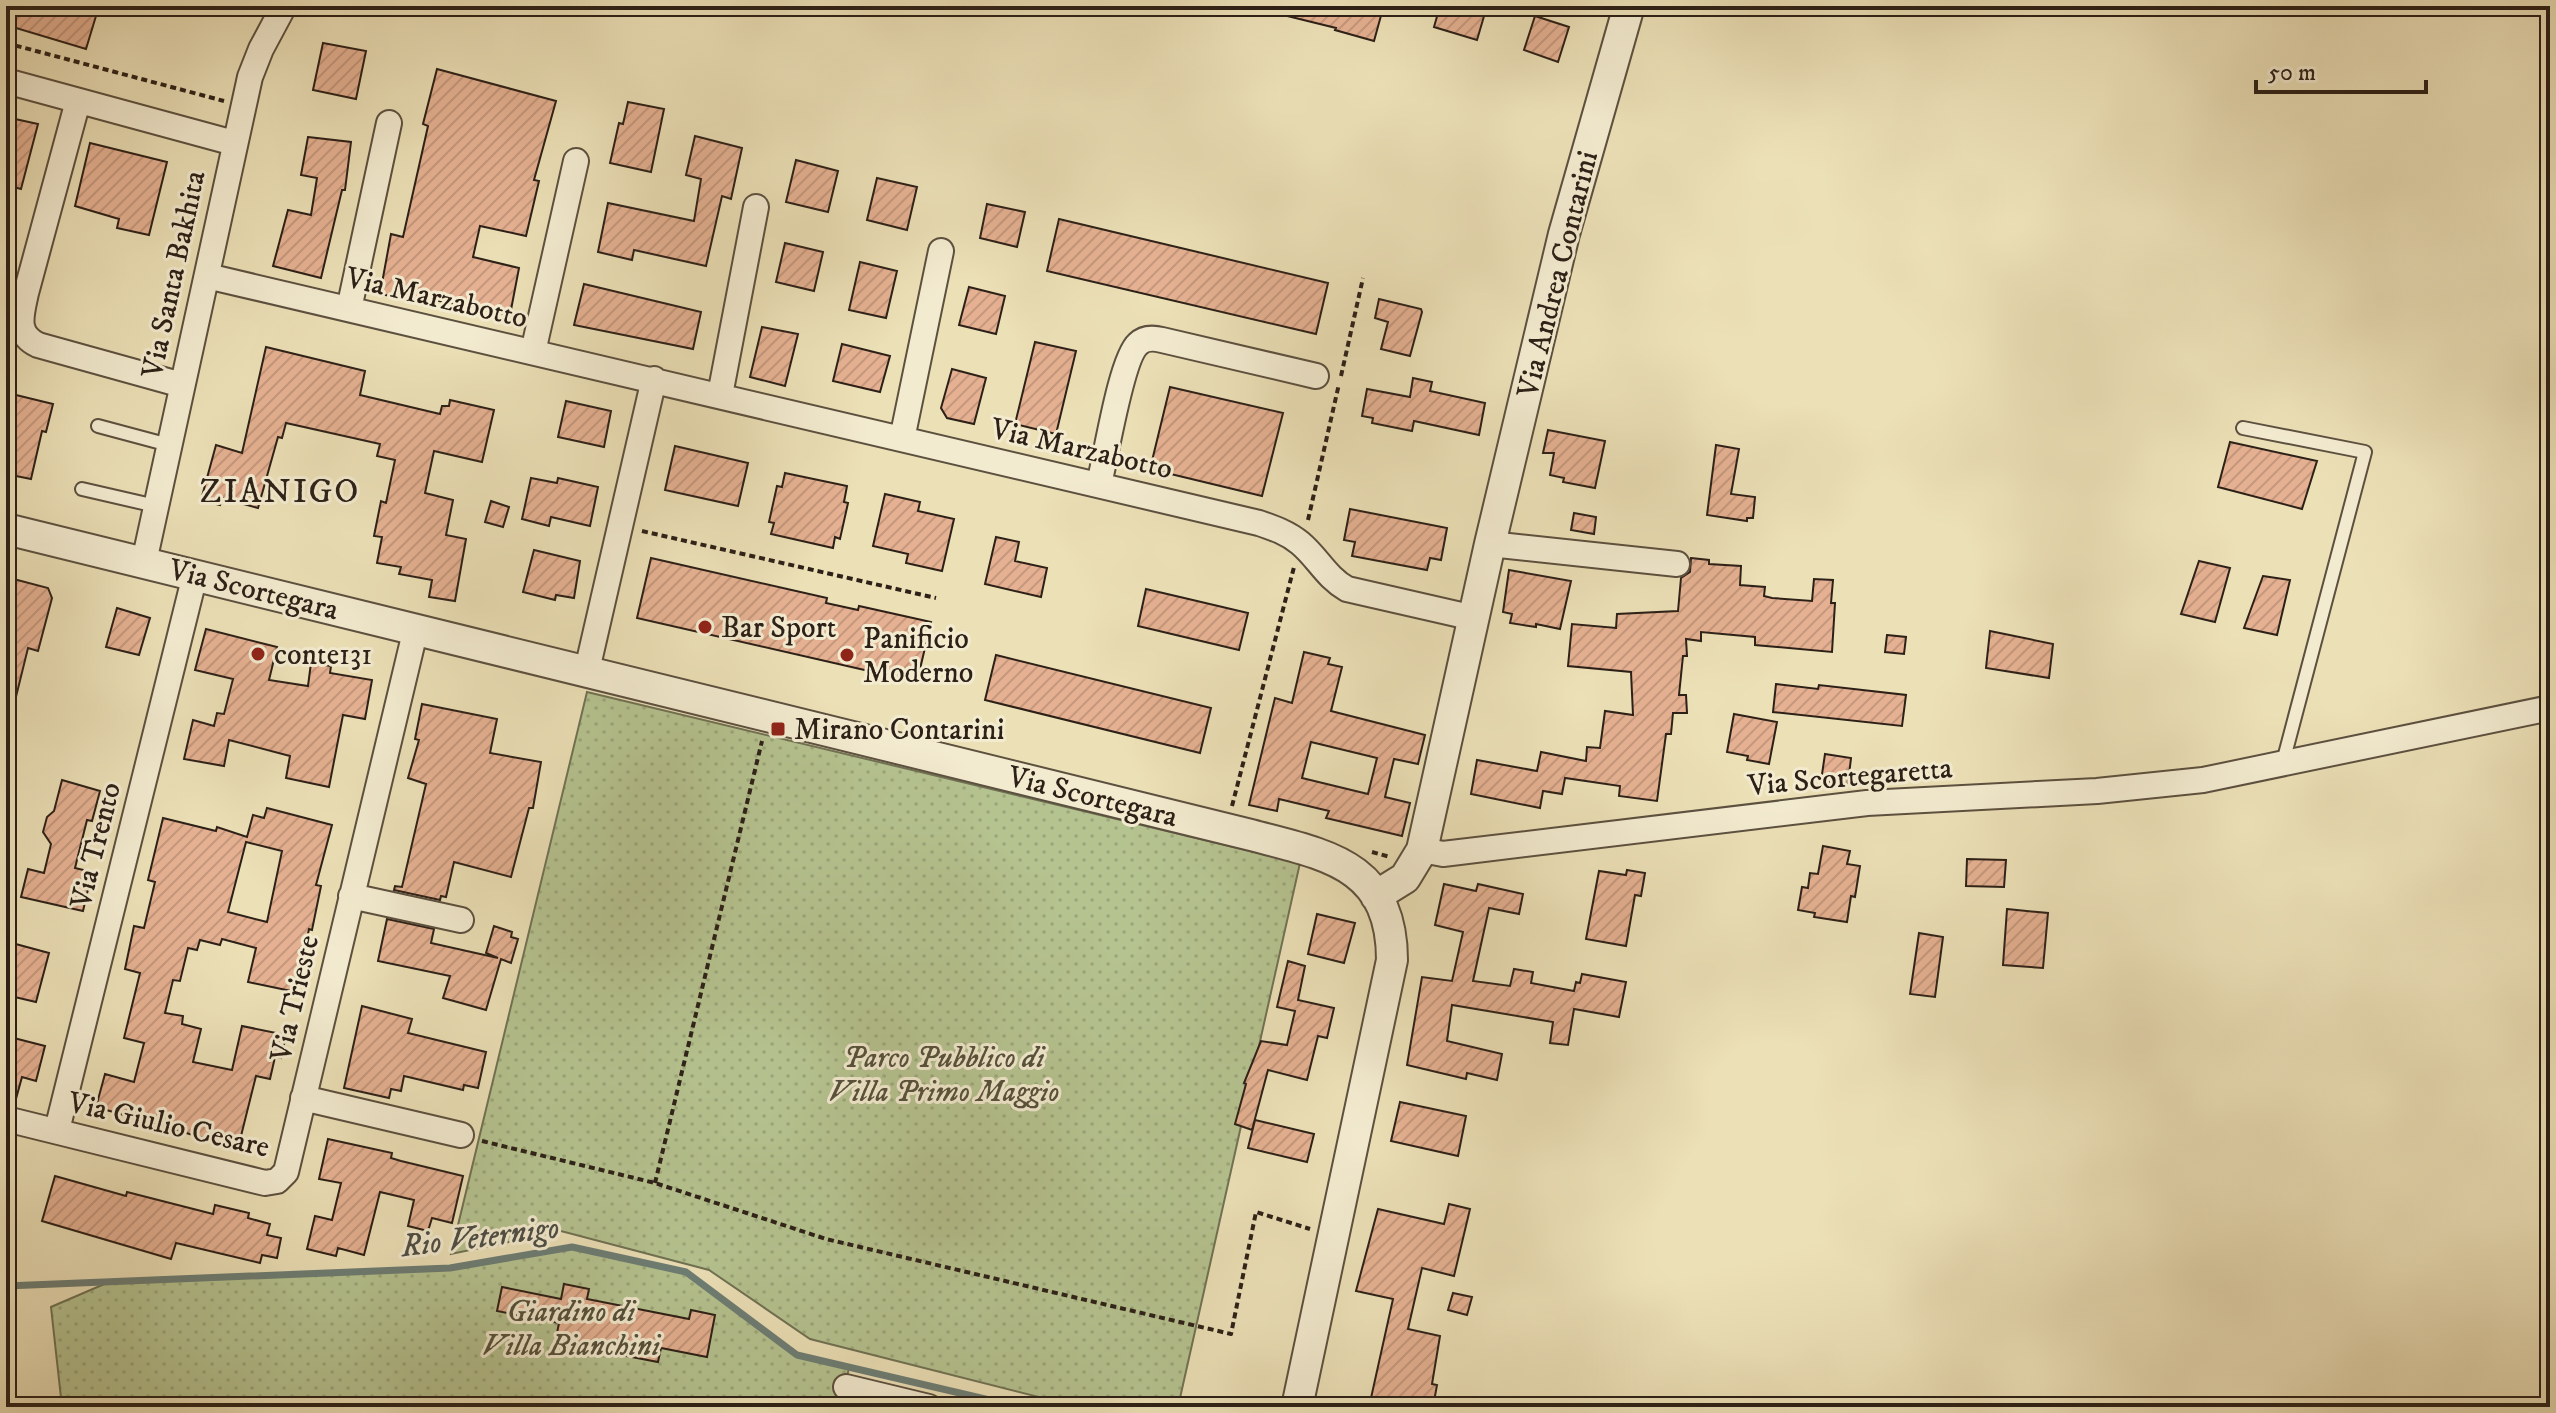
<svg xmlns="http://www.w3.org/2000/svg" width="2556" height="1413" font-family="'IM FELL DW Pica',serif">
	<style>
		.park { fill: url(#park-dots); stroke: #707254; stroke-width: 2 }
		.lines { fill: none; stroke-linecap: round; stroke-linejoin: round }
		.stream { stroke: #6d7e75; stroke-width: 7 }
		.building { fill: url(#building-hatch); stroke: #2c2017; stroke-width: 2; fill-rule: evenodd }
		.service-casing { stroke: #5c503f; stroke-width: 16 }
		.minor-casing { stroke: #5c503f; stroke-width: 28 }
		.tertiary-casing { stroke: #5c503f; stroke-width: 34 }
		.path { stroke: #2c2017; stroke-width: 4; stroke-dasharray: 6 4; stroke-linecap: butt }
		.service { stroke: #f3ebd0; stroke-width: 12 }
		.minor { stroke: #f3ebd0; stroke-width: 24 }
		.tertiary { stroke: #f3ebd0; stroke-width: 30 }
		.poi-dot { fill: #8f2418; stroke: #f3ebd0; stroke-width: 3 }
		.labels { text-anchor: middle; stroke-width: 6; stroke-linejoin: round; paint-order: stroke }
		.street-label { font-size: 30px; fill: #2c2017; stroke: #f3ebd0 }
		.poi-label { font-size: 30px; fill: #2c2017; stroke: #f3ebd0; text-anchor: start }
		.park-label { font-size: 30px; font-style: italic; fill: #55513b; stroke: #f3ebd0 }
		.water-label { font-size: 32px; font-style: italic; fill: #4d4f46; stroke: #f3ebd0 }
		.quarter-label { font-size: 34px; letter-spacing: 2px; fill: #2c2017; stroke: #f3ebd0 }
	</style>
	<defs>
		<pattern id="park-dots" width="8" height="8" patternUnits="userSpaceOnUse" patternTransform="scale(2)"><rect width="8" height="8" fill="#b5c390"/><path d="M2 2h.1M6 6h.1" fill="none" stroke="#9ca77b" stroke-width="1.8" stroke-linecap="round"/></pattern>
		<pattern id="building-hatch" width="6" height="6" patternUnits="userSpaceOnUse" patternTransform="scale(2)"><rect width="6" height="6" fill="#e5b192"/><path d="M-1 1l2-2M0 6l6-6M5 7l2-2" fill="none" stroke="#c5987d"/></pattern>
	</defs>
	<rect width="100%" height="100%" fill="#ece0b7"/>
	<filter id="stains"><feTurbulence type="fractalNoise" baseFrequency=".0025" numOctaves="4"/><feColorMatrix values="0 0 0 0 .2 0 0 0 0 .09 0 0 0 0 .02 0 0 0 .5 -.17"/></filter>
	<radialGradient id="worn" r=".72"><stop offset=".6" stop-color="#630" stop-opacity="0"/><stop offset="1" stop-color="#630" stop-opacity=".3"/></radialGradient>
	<path class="park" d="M587 692 1300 863 1178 1407H1078L810 1339 709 1270 561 1231 451 1254Z
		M572 1247 686 1272 797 1355 849 1368 840 1407H62L51 1307 109 1282 450 1268Z"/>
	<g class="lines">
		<path class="stream" d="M6 1286 450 1268 572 1247 686 1272 797 1355 1020 1407"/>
	</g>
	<path class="building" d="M6 6H99L86 49 6 25Z
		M1276 6H1361L1382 12 1374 41 1335 30 1336 28 1275 13Z
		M1440 6H1487L1477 40 1434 27Z
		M1535 16 1569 27 1558 62 1524 50Z
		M323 43 366 51 356 99 313 90Z
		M437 69 556 101 534 180 539 181 526 236 480 226 473 257 519 268 510 315 434 300 433 304 380 294 391 234 403 237 428 126 423 124Z
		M628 102 664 109 651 172 610 163 619 123 623 124Z
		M6 117 38 124 21 189 6 185Z
		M695 136 742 148 731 199 722 196 706 266 634 250 632 260 598 252 608 203 694 221 701 179 686 175Z
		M308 137 351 142 345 190H342L321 278 273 266 288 210 311 215 317 178 301 175Z
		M90 143 167 162 149 235 117 228 119 219 75 206Z
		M796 160 838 171 828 212 786 202Z
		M877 178 917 187 907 230 867 220Z
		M987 204 1025 212 1017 247 980 238Z
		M1059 219 1328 283 1316 334 1047 271Z
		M785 243 823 252 814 291 776 282Z
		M860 262 897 271 886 318 849 310Z
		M584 284 701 312 693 349 574 325Z
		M969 287 1005 296 996 334 959 325Z
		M1379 299 1421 309 1422 312 1410 356 1381 349 1388 322 1375 318Z
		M762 327 798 334 785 386 750 377Z
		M1035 342 1076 351 1056 434 1015 424Z
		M842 344 890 356 880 392 833 381Z
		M266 347 365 371 360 395 440 414 442 406H449L450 400 494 410 482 462 434 451 425 493 453 500 446 535 466 539 455 601 429 597 432 580 399 574 401 567 377 563 382 537 374 536 381 501 386 503 395 460 377 456 380 444 286 423 282 438 278 437 258 508 222 498 220 505 201 500 216 445 242 453Z
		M952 369 986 378 974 424 947 418 941 408Z
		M1413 378 1432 382 1430 391 1485 403 1479 435 1414 421 1412 431 1372 423 1373 418 1362 416 1367 389 1410 397Z
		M1170 387 1283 413 1262 496 1150 469Z
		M16 395 53 404 46 432 42 431 31 479 6 474V419L10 420Z
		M566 401 611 411 604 447 558 437Z
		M1548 430 1605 441 1595 488 1563 482 1564 478 1550 475 1554 453H1543Z
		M2230 442 2317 461 2302 509 2218 487Z
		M1716 445 1739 449 1731 494 1755 497 1753 518H1747V521L1707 515Z
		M675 446 748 463 738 506 665 490Z
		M785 473 847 486 844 502 848 503 840 539 835 537 833 548 771 534 774 523 769 522 777 486 782 487Z
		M531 478 557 483 558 478 598 487 590 526 551 517 549 526 522 519Z
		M885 494 920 502 918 511 954 519 942 571 906 563 908 554 873 546Z
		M491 501 509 507 503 527 485 522Z
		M1350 509 1447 528 1441 560 1430 558 1427 570 1352 556 1355 542 1344 540Z
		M1574 513 1596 517 1594 534 1571 530Z
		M996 537 1019 542 1015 561 1047 568 1041 597 985 584Z
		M534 550 580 561 574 598 556 595 555 600 523 592Z
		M651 558 827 598 826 603 858 610 859 606 931 622 917 682 637 618Z
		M1691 558 1709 560V564L1741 566 1740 585 1765 587 1764 596 1772 598 1812 601 1814 579 1833 580 1831 603H1835L1832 652 1755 645V637L1701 632V641L1686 639 1687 656H1683L1679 695H1686L1687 713H1673L1671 734H1666L1657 801 1619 796 1620 786 1565 778 1562 794 1543 791 1540 808 1471 794 1477 760 1537 771 1541 752 1586 761 1587 747 1600 748 1605 711 1633 715 1631 672 1568 666 1572 624 1616 628 1617 614 1678 611 1681 578 1690 572Z
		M2199 561 2230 568 2215 622 2181 614Z
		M1509 570 1571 581 1560 629 1536 624V627L1510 623 1512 614 1503 612Z
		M2263 576 2290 580 2277 635 2244 628Z
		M6 577 48 588 52 598 38 651 28 648 13 709 6 708Z
		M1146 589 1248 613 1239 650 1138 626Z
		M117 608 150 618 139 655 106 647Z
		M206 629 277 647 269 680 308 686 311 663 331 666 330 673 372 680 365 719 343 715 329 787 286 778 290 756 229 740 224 766 184 759 193 720 214 726 217 713 224 714 233 679 195 670Z
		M1990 631 2053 644 2049 678 1986 668Z
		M1887 635 1906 637 1904 654 1885 652Z
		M1304 652 1330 658 1328 664 1342 667 1331 711 1425 735 1418 764 1394 759 1385 797 1410 803 1402 836 1326 818 1329 811 1279 799 1277 811 1249 805 1275 698 1292 703ZM1311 742 1377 758 1368 794 1302 778Z
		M996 655 1211 708 1200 753 985 700Z
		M1776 684 1818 689 1819 685 1906 695 1902 726 1773 712Z
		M422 704 497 719 490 753 541 762 533 808H529L511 877 454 862 446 897 441 896 440 900 394 890 395 886 402 887 426 784 408 778 419 740 415 739Z
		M1734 714 1777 722 1769 764 1747 760 1748 756 1727 752Z
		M1825 754 1851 758 1848 784 1821 781Z
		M62 780 100 791 92 821 87 820 75 868 92 872 83 911 21 897 28 869 44 873 51 844 43 832 47 817 54 811Z
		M267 808 332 825 316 885 321 886 312 930 309 929 296 992 248 982 256 948 222 939 220 945 200 940 197 950 188 948 180 981 173 980 165 1013 183 1016 182 1024 201 1029 193 1062 232 1070 242 1026 286 1035 281 1058 275 1057 270 1079 256 1076 238 1148 96 1107 105 1074 134 1082 144 1043 124 1038 140 973 125 969 134 926 144 928 155 882 148 880 163 818 216 831 217 827 247 837 253 815 264 818ZM246 842 282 851 267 922 228 912Z
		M1823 846 1850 851 1847 864 1860 866 1855 897 1851 896 1847 922 1814 917 1815 913 1798 910 1802 887 1808 888 1810 873 1818 874Z
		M1967 859 2006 860 2004 887 1966 886Z
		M1627 870 1645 873 1641 896 1635 895 1626 946 1586 939 1599 871 1626 875Z
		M1444 884 1476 891 1478 884 1523 894 1519 914 1489 908 1473 981 1510 986 1514 969 1533 972 1531 983 1574 991 1576 982 1580 983 1582 974 1626 982 1619 1017 1574 1009 1568 1045 1550 1043 1553 1022 1452 1005 1447 1041 1502 1054 1497 1080 1467 1073 1466 1079 1407 1065 1422 977 1452 981 1463 932 1435 925Z
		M2007 909 2048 913 2043 968 2003 965Z
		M1317 914 1355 923 1344 963 1308 954Z
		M387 919 434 929 431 943 498 958 486 953 494 926 512 932 511 937 518 939 511 963 501 959 486 1010 443 998 450 976 378 961Z
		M1919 933 1943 937 1935 997 1910 994Z
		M12 943 49 953 36 1002 6 995V963Z
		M1288 961 1305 966 1298 1000 1334 1008 1327 1038 1318 1036 1307 1080 1268 1070 1252 1130 1235 1124 1246 1084 1244 1083 1261 1041 1287 1045 1295 1011 1277 1007Z
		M362 1006 412 1019 408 1033 486 1052 478 1088 464 1085 463 1090 404 1076 401 1091 391 1089 389 1098 344 1088Z
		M6 1036 45 1046 36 1081 22 1077 14 1106 6 1104Z
		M1400 1102 1466 1116 1458 1156 1391 1141Z
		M1255 1120 1314 1134 1307 1162 1248 1148Z
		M328 1139 392 1153 391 1158 401 1161 463 1176 452 1223 432 1218 428 1231 408 1226 414 1200 380 1192 364 1255 338 1248 336 1256 307 1249 315 1216 332 1220 341 1183 319 1179Z
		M55 1176 126 1196 127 1192 213 1214 215 1205 249 1213 248 1218 270 1224 267 1235 281 1238 277 1258 262 1255 260 1263 176 1243 171 1259 42 1221Z
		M1449 1204 1470 1209 1454 1276 1422 1268 1408 1329 1440 1336 1432 1384 1437 1385 1433 1407H1369L1393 1299 1356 1291 1378 1209 1444 1224Z
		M564 1284 589 1289 587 1299 689 1319 691 1310 715 1315 707 1357 661 1348 658 1362 590 1349 591 1345 556 1338 559 1323 497 1311 502 1287 561 1299Z
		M1453 1293 1472 1297 1467 1315 1448 1310Z"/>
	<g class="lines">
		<defs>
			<path id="service" d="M98 426 169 445
				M2243 428 2365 452 2283 762
				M82 489 156 506"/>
			<path id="minor" d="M6 81 234 143
				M78 101 26 293C22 313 14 334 38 345L182 385
				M207 276 1259 523C1274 528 1288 533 1300 543 1318 558 1326 577 1347 589L1474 618
				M349 309 389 123
				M533 352 576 161
				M720 395 756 207
				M902 439 941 251
				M1099 484C1106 457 1121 359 1138 344 1145 337 1154 338 1162 340L1316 376
				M1490 544 1677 564
				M144 562 250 77 261 49 284 6
				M587 670 654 379
				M1422 850 1443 854 1867 803 2097 791 2203 780 2550 708
				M351 896 461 920
				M303 1098 461 1135
				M6 1119 265 1183 277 1181 286 1172 416 628
				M57 1130 195 575
				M846 1387 929 1407"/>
			<path id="tertiary" d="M6 529 1251 835C1326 855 1392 864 1392 960L1297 1407
				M1376 896 1405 878 1422 850 1490 544 1564 234 1629 6"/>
		</defs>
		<use href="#service" class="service-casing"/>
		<use href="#minor" class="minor-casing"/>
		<use href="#tertiary" class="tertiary-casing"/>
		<path class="path" d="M6 43 224 101
			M1341 376 1363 278
			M1308 520 1339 384
			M642 531 936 598
			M1232 806 1294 567
			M1372 852 1390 857
			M482 1141 655 1183 826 1239 1231 1334 1256 1212 1310 1229
			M655 1183 762 741"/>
		<use href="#service" class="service"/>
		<use href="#minor" class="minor"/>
		<use href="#tertiary" class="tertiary"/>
	</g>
	<g class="poi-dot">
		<circle cx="705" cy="627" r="8"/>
		<circle cx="258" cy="654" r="8"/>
		<circle cx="847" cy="655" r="8"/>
		<rect x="770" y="721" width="16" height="16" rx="4"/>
	</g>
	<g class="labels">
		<g class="street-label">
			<text transform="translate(173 274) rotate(-78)" y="10">Via Santa Bakhita</text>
			<text transform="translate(1557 274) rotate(-76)" y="10">Via Andrea Contarini</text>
			<text transform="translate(437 297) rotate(13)" y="10">Via Marzabotto</text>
			<text transform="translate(1082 448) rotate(13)" y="10">Via Marzabotto</text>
			<text transform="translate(254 589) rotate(14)" y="10">Via Scortegara</text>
			<text transform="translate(1850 776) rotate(-5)" y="10">Via Scortegaretta</text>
			<text transform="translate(1093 796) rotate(14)" y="10">Via Scortegara</text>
			<text transform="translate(95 845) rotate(-76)" y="10">Via Trento</text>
			<text transform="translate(294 998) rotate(-77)" y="10">Via Trieste</text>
			<text transform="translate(169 1124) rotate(13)" y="10">Via Giulio Cesare</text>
		</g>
		<g class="poi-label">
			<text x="721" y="637">Bar Sport</text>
			<text x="863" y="648">Panificio<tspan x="863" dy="34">Moderno</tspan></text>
			<text x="274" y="664">conte131</text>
			<text x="794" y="739">Mirano Contarini</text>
		</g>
		<g class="park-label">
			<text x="944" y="1067">Parco Pubblico di<tspan x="944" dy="34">Villa Primo Maggio</tspan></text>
			<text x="571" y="1321">Giardino di<tspan x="571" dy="34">Villa Bianchini</tspan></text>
		</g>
		<g class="water-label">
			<text transform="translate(480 1236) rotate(-7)" y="11">Rio Veternigo</text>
		</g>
		<g class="quarter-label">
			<text x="280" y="502">ZIANIGO</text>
		</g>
	</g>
	<rect width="2556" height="1413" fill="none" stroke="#ece0b7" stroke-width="32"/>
	<rect x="8" y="8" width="2540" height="1397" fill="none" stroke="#2c2017" stroke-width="4"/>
	<rect x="16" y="16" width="2524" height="1381" fill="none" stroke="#2c2017" stroke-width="2"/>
	<path d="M2256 80v12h170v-12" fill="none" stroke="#2c2017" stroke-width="4"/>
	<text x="2268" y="80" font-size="24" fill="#2c2017" stroke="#f3ebd0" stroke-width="6" paint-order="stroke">50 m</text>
	<rect width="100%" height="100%" filter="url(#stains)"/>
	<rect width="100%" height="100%" fill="url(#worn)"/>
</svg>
